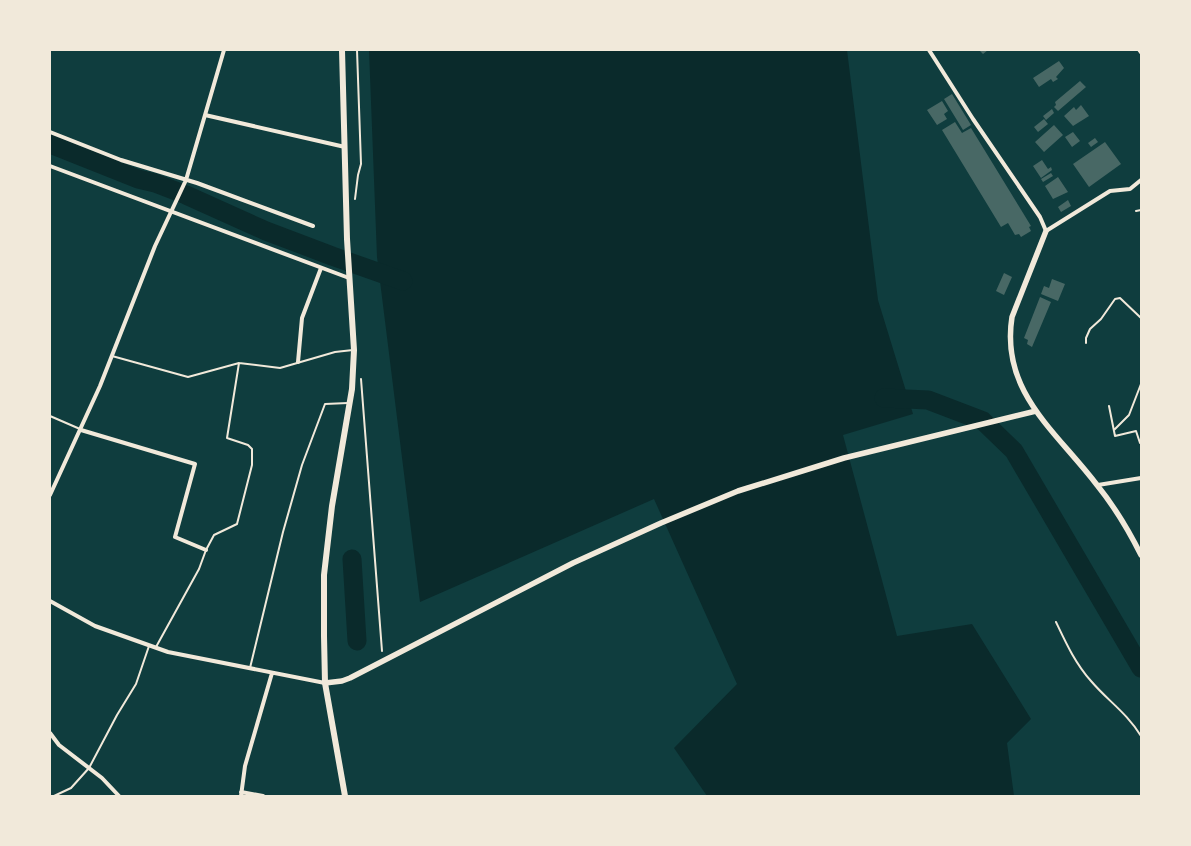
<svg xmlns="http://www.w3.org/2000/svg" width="1191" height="846" font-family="'Fira Sans Condensed',sans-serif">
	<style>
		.water { fill: #0a2a2b }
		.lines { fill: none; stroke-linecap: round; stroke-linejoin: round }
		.river { stroke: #0a2a2b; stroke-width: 19 }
		.building { fill: #486865 }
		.path { stroke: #f1e9da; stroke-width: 2 }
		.service { stroke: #f1e9da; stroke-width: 2 }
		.minor { stroke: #f1e9da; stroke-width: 4 }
		.tertiary { stroke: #f1e9da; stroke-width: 5.5 }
		.secondary { stroke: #f1e9da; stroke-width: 6 }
	</style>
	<rect width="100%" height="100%" fill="#0f3d3e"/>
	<path class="water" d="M369 50H847L878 300 913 414 843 435 897 636 972 624 1031 719 1007 743 1014 796H707L674 748 737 684 654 499 420 602 377 257Z"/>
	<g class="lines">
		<path class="river" d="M50 144 138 179 155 183 186 195 266 231 332 256 403 281
			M884 398 928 400 983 421 1014 451 1141 668
			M352 559 357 641"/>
	</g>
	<path class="building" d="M979 50H988L983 54Z
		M1059 61 1064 68 1056 77 1058 79 1053 82 1051 79 1039 87 1033 78Z
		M1080 81 1086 87 1058 111 1054 107 1056 105 1055 102Z
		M952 94 971 125 963 130 944 99Z
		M942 101 948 111 944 114 947 119 937 125 927 110Z
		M1081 105 1089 116 1073 126 1064 116 1074 107 1076 110Z
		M1052 109 1054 113 1046 120 1043 116Z
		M1044 119 1048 124 1038 132 1034 127Z
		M955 122 962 133 971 128 1031 226 1029 227 1031 231 1021 237 1019 234 1015 235 1008 223 1001 227 942 130Z
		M1054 125 1063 135 1044 152 1035 142Z
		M1073 132 1080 141 1072 147 1065 137Z
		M1095 138 1098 142 1091 147 1088 143Z
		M1105 142 1121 164 1089 187 1073 164Z
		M1042 160 1048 169 1051 167 1052 170 1041 178 1033 166Z
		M1051 173 1053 176 1043 182 1041 179Z
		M1058 177 1068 192 1053 199 1045 186Z
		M1068 200 1071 206 1061 212 1058 207Z
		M1004 273 1012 277 1004 295 996 291Z
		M1052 279 1065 284 1058 301 1041 294 1044 286 1049 288Z
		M1040 297 1051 302 1032 347 1027 344 1028 340 1024 338Z"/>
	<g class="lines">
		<path class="path" d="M1138 50 1141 54
			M355 199 358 175 361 164 357 50
			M1136 211 1141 210
			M1086 343V338L1090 329 1101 319 1115 299 1120 298 1141 318
			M361 379 382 651
			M1109 406 1115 436 1136 431 1140 443
			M1114 430 1129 415 1141 384"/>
		<path class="service" d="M112 356 188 377 239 363 280 368 335 352 353 350
			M50 416 80 429
			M1056 622C1066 643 1075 663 1091 681 1108 701 1126 712 1141 736
			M156 647 199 569 206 550 214 535 237 524 252 465V449L248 445 227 438 239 363
			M250 668 283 532 302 465 325 404 348 403
			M54 796 71 788 89 768 117 715 136 684 149 646"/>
		<path class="minor" d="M929 50 973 119 1040 217 1046 231 1110 191 1130 189 1141 180
			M205 115 345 147
			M50 132 121 160 197 183 313 226
			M50 166 349 278
			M298 362 302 318 321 268
			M81 430 195 464 175 537 206 550
			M1098 485 1141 478
			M50 495 100 386 155 246 186 180 224 50
			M50 601 95 626 168 652 325 683
			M50 733 59 745 102 778 119 796
			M241 792 263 796
			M241 796 245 766 272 673"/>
		<path class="tertiary" d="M1046 231 1012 317C1000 392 1057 432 1097 485 1114 506 1129 531 1141 555
			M325 683 342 681 350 678 573 563 661 523 738 491 844 458 1036 411"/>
		<path class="secondary" d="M342 50 347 239 354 350 352 389 332 506 324 575V636L325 683 345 796"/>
	</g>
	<rect width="1191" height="846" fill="none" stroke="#f1e9da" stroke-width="102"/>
</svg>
